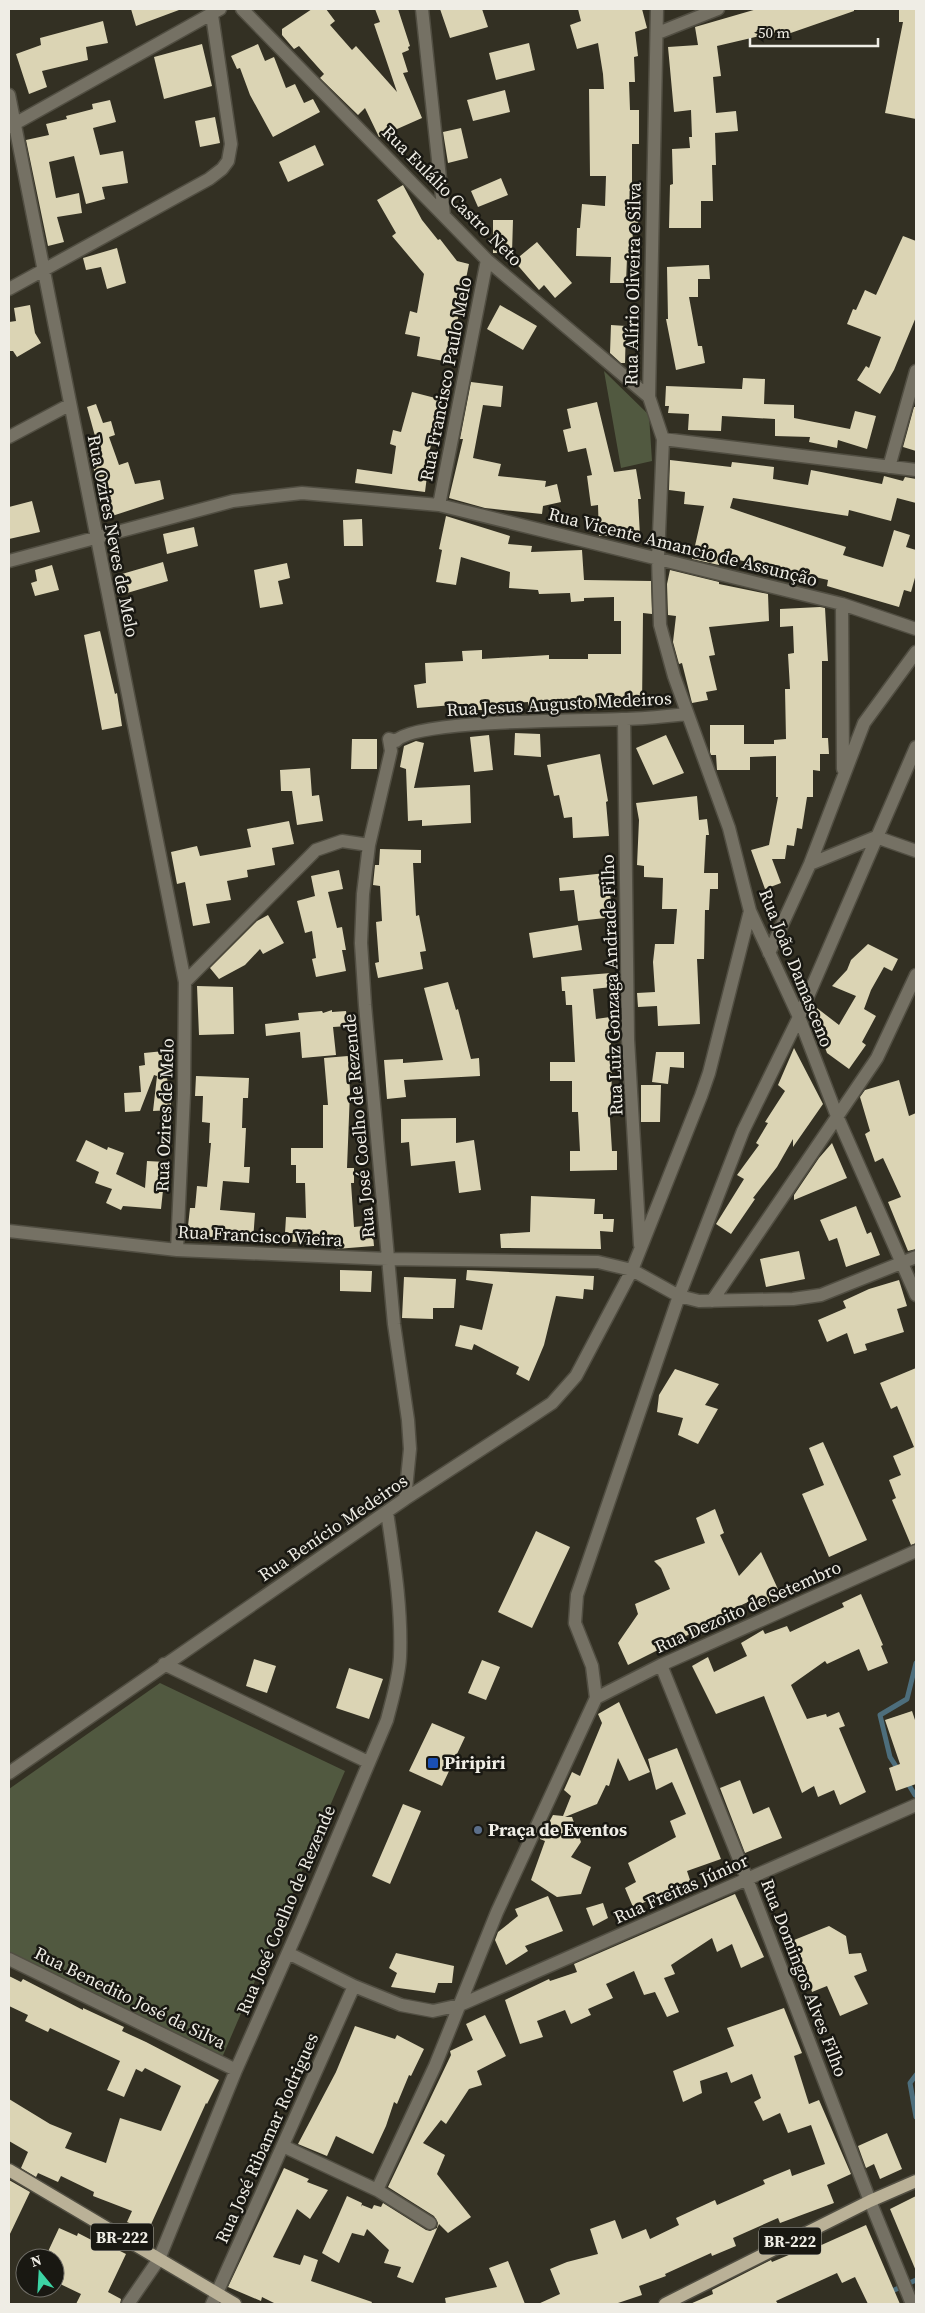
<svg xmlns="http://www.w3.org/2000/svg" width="925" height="2313" font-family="'Source Serif 4',serif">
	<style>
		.green { fill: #515940 }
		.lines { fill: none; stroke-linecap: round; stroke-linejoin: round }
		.stream { stroke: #4d6e7c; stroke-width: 5 }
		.building { fill: #dbd4b4 }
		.street-casing { stroke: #514e42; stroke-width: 15 }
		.primary-casing { stroke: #514e42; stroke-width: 15 }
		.street { stroke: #757164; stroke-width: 12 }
		.primary { stroke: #bab197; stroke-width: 12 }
		.transit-dot { fill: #1a4fb4; stroke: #191812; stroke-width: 2 }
		.service-dot { fill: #5c6f8a; stroke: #191812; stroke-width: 2 }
		.labels { text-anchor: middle; stroke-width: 5; stroke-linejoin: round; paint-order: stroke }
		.shield { fill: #191812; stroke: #afada6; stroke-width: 1 }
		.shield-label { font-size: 16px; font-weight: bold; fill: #efede5 }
		.street-label { font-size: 18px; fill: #efede5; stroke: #191812 }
		.poi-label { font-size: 18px; font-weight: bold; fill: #efede5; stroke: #191812; text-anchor: start }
	</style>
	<rect width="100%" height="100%" fill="#333023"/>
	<path class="green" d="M604 371 649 415 652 461 621 468Z
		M160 1683 345 1771 221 2060 9 1952V1789Z"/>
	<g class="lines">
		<path class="stream" d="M899 1771 890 1757 880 1715 907 1699 916 1663
			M907 1782 915 1795
			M916 2075 910 2083 916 2117
			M890 2292 916 2280"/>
	</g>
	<path class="building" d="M131 9H179V10L136 26Z
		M312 9H326L335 21 330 25 352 50 356 46 397 92 374 24 380 22 375 9H398L410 46 408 47 409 50 402 53 408 72 403 73 422 118 379 137 365 108 358 115 320 78 324 74 299 46 294 49 282 35V29Z
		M440 9H482L488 27 450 38Z
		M578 9H642L647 28 635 32 638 56 634 57 635 82H629L630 110H639V144H632V189H641L638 225H633L632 258H627L626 283H610L611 257 576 256 577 228H580L582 204 605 206 606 176H590L589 89H604L603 74 598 43 577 49 570 25 581 21Z
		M757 9H854V11L782 36 781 31 717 46 721 76 713 77 716 113 736 111 738 131 715 133 716 165H712L713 201H701V228H669L670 185 673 184 672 149 690 148 689 137H692L691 110 674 112 668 47 698 45 695 27Z
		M899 9H916V119L885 113 903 22H899Z
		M103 21 108 43 86 47 88 60 42 71 47 87 29 94 16 54 41 45 40 38Z
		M529 43 535 70 496 80 489 53Z
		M202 44 212 86 164 99 154 57Z
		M258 44 265 61 274 57 286 88 295 84 304 103 313 99 320 112 273 137 250 95 240 68 237 69 231 56Z
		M505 90 510 112 473 121 467 100Z
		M110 100 116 122 93 128 100 155 123 151 128 183 102 187 105 199 86 204 74 156 49 162 56 198 79 193 82 213 57 217 64 242 48 246 26 140 49 135 46 124 67 119 66 116 93 109 92 104Z
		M215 117 220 143 200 147 195 121Z
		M461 128 468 158 448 163 443 132Z
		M315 145 324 165 288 182 279 162Z
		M501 178 508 195 478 207 471 191Z
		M403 185 422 220 438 240 440 239 457 261 469 264 449 362 417 356 420 337 405 334 410 311 417 313 424 274 392 236 396 233 377 200Z
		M493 220H513L512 253H493Z
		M903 236 916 241V317L894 370 880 394 857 380 866 366 869 368 881 337 847 324 853 309 856 310 865 290 876 295Z
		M537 242 572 283 555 298 544 285 539 290 514 261Z
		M117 248 126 283 107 289 101 267 86 270 83 258Z
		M709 265 710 279H698V297H689L698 346H702L705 363 676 370 666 319H668L667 267Z
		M30 305 35 333 41 343 17 357 13 351H9V322L16 321 14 308Z
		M500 305 537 326 523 350 487 329Z
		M611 325 626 326 625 363H621L610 353Z
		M743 378 765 379 764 404 794 405V418L850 429 855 411 876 416 867 449 838 440 837 448 809 442 810 437 775 436V419L722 416 721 431 688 430 689 414 668 413 669 406H665L666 386 742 389Z
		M471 382 503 386 501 407 483 405 473 458 501 464 498 476 546 481 545 487 557 484 561 502 543 506 542 514 485 508 449 498 463 439H460Z
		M412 392 443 400 425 468H428L425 492 355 483 357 469 392 474 396 446 390 444 393 430 401 432Z
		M597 402 614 472 636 469 641 499H638L640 536H599L598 505 591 506 587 476 592 475 586 448 568 452 563 430 571 428 567 409Z
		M96 404 103 423 111 421 115 435 109 437 119 465 128 462 135 484 160 480 164 499 106 518 99 499 103 498 93 467 91 464 88 450 98 447 87 407Z
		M914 407H916V451L903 447Z
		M670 460 731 467 732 462 774 467 773 479 808 485 811 470 882 484 884 476 903 481 905 477 916 479V503L897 498 891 521 849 510 848 516 733 498 730 508 846 547 843 555 883 567 894 530 910 535 906 547 916 550V574L911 592 904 590 899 607 827 586 828 580 768 566 719 556V565L692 559 704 506 684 504 685 492 669 490Z
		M32 501 40 532 9 539V507Z
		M446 516 510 536 508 544 532 546 531 552 582 550 584 580 651 581 652 614 643 613 642 708H627V706L528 709V702L481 705 482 710H465V704L417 708 414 685 426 683 425 663 463 661 462 651 482 650V659L549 655V659H588V654H621V621H614V597L584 598V601L571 602 570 593 539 594 538 590 509 588 510 572 461 557 456 585 436 582 442 550 439 549Z
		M362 519 363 546H344L343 520Z
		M194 527 198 546 167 554 163 534Z
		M163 562 168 581 127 593 122 574Z
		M287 563 290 578 278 581 283 604 260 608 254 570Z
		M52 565 59 590 35 596 31 583 37 581 35 570Z
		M670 570 719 582V584L768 594 769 621 709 627 715 655 709 656 717 690 706 692 708 700 692 703 682 663 679 664 673 642 676 616 668 615 667 584Z
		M820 607 825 608 828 661H822V738H828L829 754H820V771L813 770V797H807L802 829 797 828 794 846 787 845 785 859H772L781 883 765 889 751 850 769 845 778 797H776V756L750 757V770H717L716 755H711L710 752V725H744V744H774V740L786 739 785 689H790L788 654 794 653 793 626 780 627V609Z
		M100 631 115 694 117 693 122 726 102 730 84 635Z
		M515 733 540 734 541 757 514 755Z
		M489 735 493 770 474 772 470 737Z
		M666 735 684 773 653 785 636 748Z
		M352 739H377V769H351Z
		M416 741 424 743 414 788 470 785 471 823 422 826V820L408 821 406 769 400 767 404 746Z
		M600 754 608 801 606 802 609 836 573 838 572 817 564 818 559 795 554 796 547 765Z
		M310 768 312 796 319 795 323 821 297 825 292 791H281L280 770Z
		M697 796 699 820 707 819 709 835H706L704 873H718V889H710L709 910H705L704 959H697L700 1024 658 1026 657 1006 638 1007 637 993 655 992 653 962 655 944H674L677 909H662L663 878 644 877V866L637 865 639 820 636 803Z
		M289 821 294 844 272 848 275 865 247 870 248 877 227 881 231 900 206 904 210 923 193 926 185 882 177 884 171 852 197 846 200 856 251 847 247 829Z
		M380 849 421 850V863H413L416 916 419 915 426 951 420 952 423 969 378 978 375 963 379 962 376 922 382 921 380 886 373 885 375 865H379Z
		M339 870 343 889 328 892 337 928 342 927 346 950H342L346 971 316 977 312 959 316 958 312 931 305 933 297 901 315 896 311 876Z
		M606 873 614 917 578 921 574 890 560 891 559 878Z
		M268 915 284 943 263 954 260 949 245 965 219 979 210 968 257 921Z
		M578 925 582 950 533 958 529 933Z
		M868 944 898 959 892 971 884 967 871 990 864 1009 876 1016 862 1042 866 1045 849 1069 827 1053 811 1009 813 1005 839 1025 856 996 832 986 847 970 851 960Z
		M611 973 612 987 593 989 596 1019 610 1017 612 1074 610 1119 612 1151H617V1170L570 1171V1151H580L578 1112H572V1081H550V1062H575L572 1005H566L565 991H562L561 977Z
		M448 982 456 1010 458 1009 471 1059 479 1058 480 1076 404 1080 406 1097 387 1099 384 1060 403 1059V1063L443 1060 424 988Z
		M197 986 233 987 234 1034 199 1035Z
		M332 1010V1012L346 1011 348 1026 333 1027 336 1055 302 1058 300 1032 266 1036 265 1024 299 1020 298 1013 322 1011 323 1013Z
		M794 1048 823 1104 793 1147V1139L777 1167 753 1198 755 1199 731 1234 716 1224 744 1179 737 1175 759 1145 756 1143 768 1123 765 1122 785 1091 778 1085Z
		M164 1051 166 1071 169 1091H171V1110L153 1111 157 1076 154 1075 140 1111 125 1112 124 1093 141 1092 139 1066 145 1065 144 1053Z
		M656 1052H684V1068L670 1067 668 1084 652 1082Z
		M348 1056 350 1091 347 1168H354V1183H351L354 1227 372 1225 374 1246 336 1249V1242H292L293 1233H285L286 1217 306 1218 305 1183H296V1165H291V1148H323V1105H328L324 1058Z
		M196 1076 249 1078 248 1098H243L242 1128H246L244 1167H250L249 1183 223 1181 220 1210 255 1213 253 1241 187 1235 190 1208H195L197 1186 207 1187 211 1143H209L210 1123 202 1122 203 1096H195Z
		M899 1080 909 1116 916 1113V1249L908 1251 888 1202 901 1197 883 1158 875 1162 865 1134 870 1131 860 1097 865 1090Z
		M641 1085H661L660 1122H641Z
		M456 1118V1143L474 1140 481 1190 459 1193 455 1161 411 1166 409 1142 401 1143V1119Z
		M86 1140 107 1150 108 1147 124 1153 116 1174 145 1188 147 1161 166 1162 161 1209 123 1206 121 1210 106 1203 112 1189 95 1183 99 1172 76 1161Z
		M832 1143 847 1178 794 1200V1195L819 1158Z
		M531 1196 595 1199 594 1214H603V1219H614L613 1232 600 1231 601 1249 501 1248 500 1234 530 1232Z
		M856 1206 867 1234 871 1232 880 1255 846 1267 837 1238 829 1241 820 1220Z
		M799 1251 805 1279 766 1287 760 1259Z
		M340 1270 372 1271 371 1292 340 1291Z
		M467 1270 594 1276 593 1290 584 1289 583 1299 556 1296 544 1345 529 1381 516 1374 519 1367 474 1344 472 1350 455 1346 460 1325 482 1330 493 1284 466 1280Z
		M404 1277 456 1279 454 1308H433V1319L402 1318Z
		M899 1280 907 1306 897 1309 904 1332 865 1344 867 1350 854 1354 847 1333 827 1342 818 1320 846 1308 843 1301 869 1289Z
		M916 1368V1543L911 1545 892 1500 896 1498 889 1480 901 1475 893 1456 914 1447 897 1406 891 1409 880 1383Z
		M675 1369 719 1384 705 1405 718 1409 698 1444 678 1435 683 1418 657 1412 659 1395Z
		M823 1442 867 1540 829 1557 802 1494 824 1485 809 1448Z
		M715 1509 724 1533 720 1535 739 1576 761 1552 782 1598 753 1611 750 1601 702 1624 706 1632 692 1639 690 1634 628 1665 618 1643 638 1614 635 1604 670 1589 661 1568 654 1561 705 1543 696 1518Z
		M536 1531 570 1547 532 1628 498 1612Z
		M861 1594 883 1645 881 1646 888 1663 868 1671 859 1649 827 1664 825 1661 791 1685 807 1719 826 1714 827 1717 839 1712 845 1726 839 1728 866 1792 840 1805 834 1790 818 1797 814 1786 802 1793 764 1696 716 1714 692 1666 708 1657 714 1672 747 1656 741 1643 763 1630 765 1634 787 1626 790 1632 844 1607 842 1603Z
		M254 1659 276 1666 267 1693 246 1686Z
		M482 1660 500 1667 486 1700 468 1693Z
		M349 1668 383 1679 369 1719 336 1708Z
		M619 1702 650 1772 629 1781 618 1758 609 1786 606 1785 597 1804 565 1817H572L581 1842 571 1857 591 1867 581 1894 557 1897 531 1880 545 1841 540 1839 553 1815 563 1816 571 1796 564 1790 572 1772 580 1776 602 1723 598 1714Z
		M912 1711 916 1723V1784L896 1791 889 1768 900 1764 885 1720Z
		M432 1723 465 1737 442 1786 409 1771Z
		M677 1748 721 1859 687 1871 691 1883 633 1907 625 1888 636 1882 628 1863 676 1837 670 1821 686 1814 672 1782 656 1790 648 1759Z
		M740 1780 753 1814 769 1807 782 1838 745 1853 720 1788Z
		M403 1804 421 1811 390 1884 372 1876Z
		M735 1894 764 1957 741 1968 732 1944 717 1952 712 1938 671 1965 675 1974 664 1978 679 2012 667 2017 655 1992 644 1995 634 1971 606 1984 613 1998 588 2009 591 2015 571 2024 565 2010 537 2021 543 2037 520 2044 505 2000 549 1979 550 1981 577 1972 574 1964Z
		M548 1896 563 1931 525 1946 528 1951 506 1965 495 1940 498 1932 518 1916 515 1909Z
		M603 1903 608 1918 593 1926 586 1908Z
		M829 1926 846 1936 849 1954 861 1953 867 1971 854 1976 868 2004 840 2016 827 1986 812 1992 805 1967 799 1969 784 1944Z
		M396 1953 454 1966 452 1983H438L435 1993 391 1987 397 1973 389 1968Z
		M9 1976 21 1982 23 1979 83 2010V2008L124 2027 122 2031 146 2042 219 2080 207 2104 206 2103 148 2231 127 2222 132 2211 93 2196 94 2192 61 2176 58 2182 38 2173 36 2177 21 2168 28 2152 9 2141V2099L50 2124 72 2133 65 2148 106 2163 120 2118 161 2131 181 2086 145 2068 142 2072 136 2069 124 2097 107 2090 120 2061 50 2028 48 2032 25 2021 28 2015 9 2006Z
		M784 2008 802 2053 794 2056 809 2104 819 2100 851 2174 827 2185 834 2203 780 2223 778 2218 733 2238 736 2246 712 2256 711 2253 665 2274 666 2276 639 2286 642 2295 615 2304H538L560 2294 550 2269 567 2262 598 2254 590 2229 615 2220 622 2239 646 2229 650 2239 679 2225 676 2218 715 2200 717 2205 765 2184 763 2180 790 2169 792 2176 825 2164 811 2125 788 2133 780 2113 763 2121 754 2102 761 2098 752 2074 731 2083 727 2072 700 2081 702 2093 683 2102 673 2071 734 2046 727 2028Z
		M485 2015 506 2056 477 2071 482 2085 469 2089 446 2124 441 2120 423 2143 445 2155 437 2174 471 2217 448 2233 439 2224 413 2283 397 2277 401 2267 384 2263 389 2250 367 2229 364 2236 352 2233 339 2263 322 2253 347 2196 362 2203 361 2207 362 2205 372 2209 374 2205 381 2207 383 2203 426 2230 430 2231 437 2228 438 2223 434 2216 388 2187 451 2055 450 2051 473 2040 466 2024Z
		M355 2026 395 2039 397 2035 424 2049 411 2076 409 2075 397 2104 394 2102 386 2126 373 2154 336 2136 327 2156 298 2144 336 2072Z
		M887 2133 902 2169 880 2179 874 2164 866 2168 858 2146Z
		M284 2168 309 2179 307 2182 328 2190 310 2219 297 2209 273 2257 300 2265 304 2255 318 2260 311 2281 372 2302 371 2304H276L262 2297 261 2301 228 2287Z
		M9 2180 30 2192 9 2236Z
		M916 2196V2271L890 2209Z
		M866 2225 900 2304H868L855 2277 842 2283 837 2273 776 2301 778 2304H690L713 2294 712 2290 771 2260 772 2262 815 2244 817 2247Z
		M59 2228 77 2236 78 2233 107 2248 108 2245 126 2254 108 2292 121 2299 120 2304H76L81 2294 56 2282 61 2272 55 2269V2258H45Z
		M508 2261 525 2304H446L445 2298 497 2287 489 2268Z"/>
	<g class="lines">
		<defs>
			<path id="street" d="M242 9 487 260 649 397
				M422 9 444 216
				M657 9 649 397 663 439 658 558 660 625 674 676 729 828 750 911 799 1017 837 1116 916 1295
				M658 33 718 9
				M9 95 185 982 184 1093 177 1250
				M9 127 220 9
				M9 289 209 179 222 169 228 161 231 144 212 15
				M9 437 69 405
				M663 439 916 470
				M889 467 916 371
				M439 505 487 260
				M9 561 233 501 302 493 439 505 842 604 916 629
				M842 604 843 769
				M624 719 628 1039 640 1245
				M810 864 876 837 916 851
				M769 953 810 864 864 723 916 652
				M185 982 316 850 342 841 369 845
				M9 1231 177 1250 388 1259 598 1262 632 1270 679 1296 699 1301 793 1299 821 1295 916 1257
				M712 1301 877 1058 916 975
				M405 1499 410 1449 408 1420 394 1324 365 1005 361 943 363 894 369 845 391 751 389 739 396 741C416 719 585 721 622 719 644 719 665 716 687 714
				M164 1664 368 1762
				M661 1665 747 1879 870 2201 912 2304
				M596 1698 661 1665 916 1551
				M9 1773 405 1499 531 1417 552 1403 576 1376 632 1270 701 1096 709 1073 750 911
				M288 1953 354 1986 401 2005 433 2011 460 2005 916 1805
				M9 1959 236 2070
				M283 2146 377 2190 430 2223
				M377 2190 435 2066 497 1912 596 1698 592 1666 575 1623 577 1595 679 1296 743 1131 799 1017 916 747
				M128 2304 159 2259 236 2070 302 1921 387 1720C392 1700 399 1678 400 1657 402 1608 394 1560 387 1512
				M212 2304 354 1986"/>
			<path id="primary" d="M9 2170 235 2304
				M665 2304 870 2201 916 2181"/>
		</defs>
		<use href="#street" class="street-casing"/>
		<use href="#primary" class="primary-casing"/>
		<use href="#street" class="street"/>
		<use href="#primary" class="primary"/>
	</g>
	<rect class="transit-dot" x="427" y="1757" width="12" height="12" rx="2.5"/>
	<circle class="service-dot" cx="478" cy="1830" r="5"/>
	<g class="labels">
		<g class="shield">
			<rect x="91" y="2223.5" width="62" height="27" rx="4"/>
			<rect x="759" y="2227.5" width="62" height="27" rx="4"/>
		</g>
		<g class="shield-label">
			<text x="122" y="2243">BR-222</text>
			<text x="790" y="2247">BR-222</text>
		</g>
		<g class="street-label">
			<text transform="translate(452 196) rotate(45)" y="6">Rua Eulálio Castro Neto</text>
			<text transform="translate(633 284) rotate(-89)" y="6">Rua Alírio Oliveira e Silva</text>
			<text transform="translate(446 379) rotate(-79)" y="6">Rua Francisco Paulo Melo</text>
			<text transform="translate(113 536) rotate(79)" y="6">Rua Ozires Neves de Melo</text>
			<text transform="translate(683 547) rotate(14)" y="6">Rua Vicente Amancio de Assunção</text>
			<text transform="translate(559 704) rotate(-3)" y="6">Rua Jesus Augusto Medeiros</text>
			<text transform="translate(796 968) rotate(68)" y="6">Rua João Damasceno</text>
			<text transform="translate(612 985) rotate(-92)" y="6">Rua Luiz Gonzaga Andrade Filho</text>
			<text transform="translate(165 1115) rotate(-88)" y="6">Rua Ozires de Melo</text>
			<text transform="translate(359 1126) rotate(-95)" y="6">Rua José Coelho de Rezende</text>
			<text transform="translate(260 1236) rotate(3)" y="6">Rua Francisco Vieira</text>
			<text transform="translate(333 1528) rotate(-34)" y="6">Rua Benício Medeiros</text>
			<text transform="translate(748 1607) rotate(-24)" y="6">Rua Dezoito de Setembro</text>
			<text transform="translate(681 1889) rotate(-24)" y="6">Rua Freitas Júnior</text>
			<text transform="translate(286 1910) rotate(-67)" y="6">Rua José Coelho de Rezende</text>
			<text transform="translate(804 1978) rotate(69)" y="6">Rua Domingos Alves Filho</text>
			<text transform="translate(130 1998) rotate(26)" y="6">Rua Benedito José da Silva</text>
			<text transform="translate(267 2138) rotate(-66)" y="6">Rua José Ribamar Rodrigues</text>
		</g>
		<g class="poi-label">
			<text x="444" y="1769">Piripiri</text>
			<text x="488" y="1836">Praça de Eventos</text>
		</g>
	</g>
	<rect width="925" height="2313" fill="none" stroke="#efede5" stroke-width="20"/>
	<g transform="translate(40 2273) rotate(342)"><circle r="24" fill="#191812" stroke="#6f6d66"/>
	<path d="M0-4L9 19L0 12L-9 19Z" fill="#3cd4a4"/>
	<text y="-8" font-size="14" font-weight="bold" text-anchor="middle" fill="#efede5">N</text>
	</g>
	<path d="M750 38v8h128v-8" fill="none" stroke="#efede5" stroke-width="2.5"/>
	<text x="758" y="38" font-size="15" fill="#efede5" stroke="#191812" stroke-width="4" paint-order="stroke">50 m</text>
</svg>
